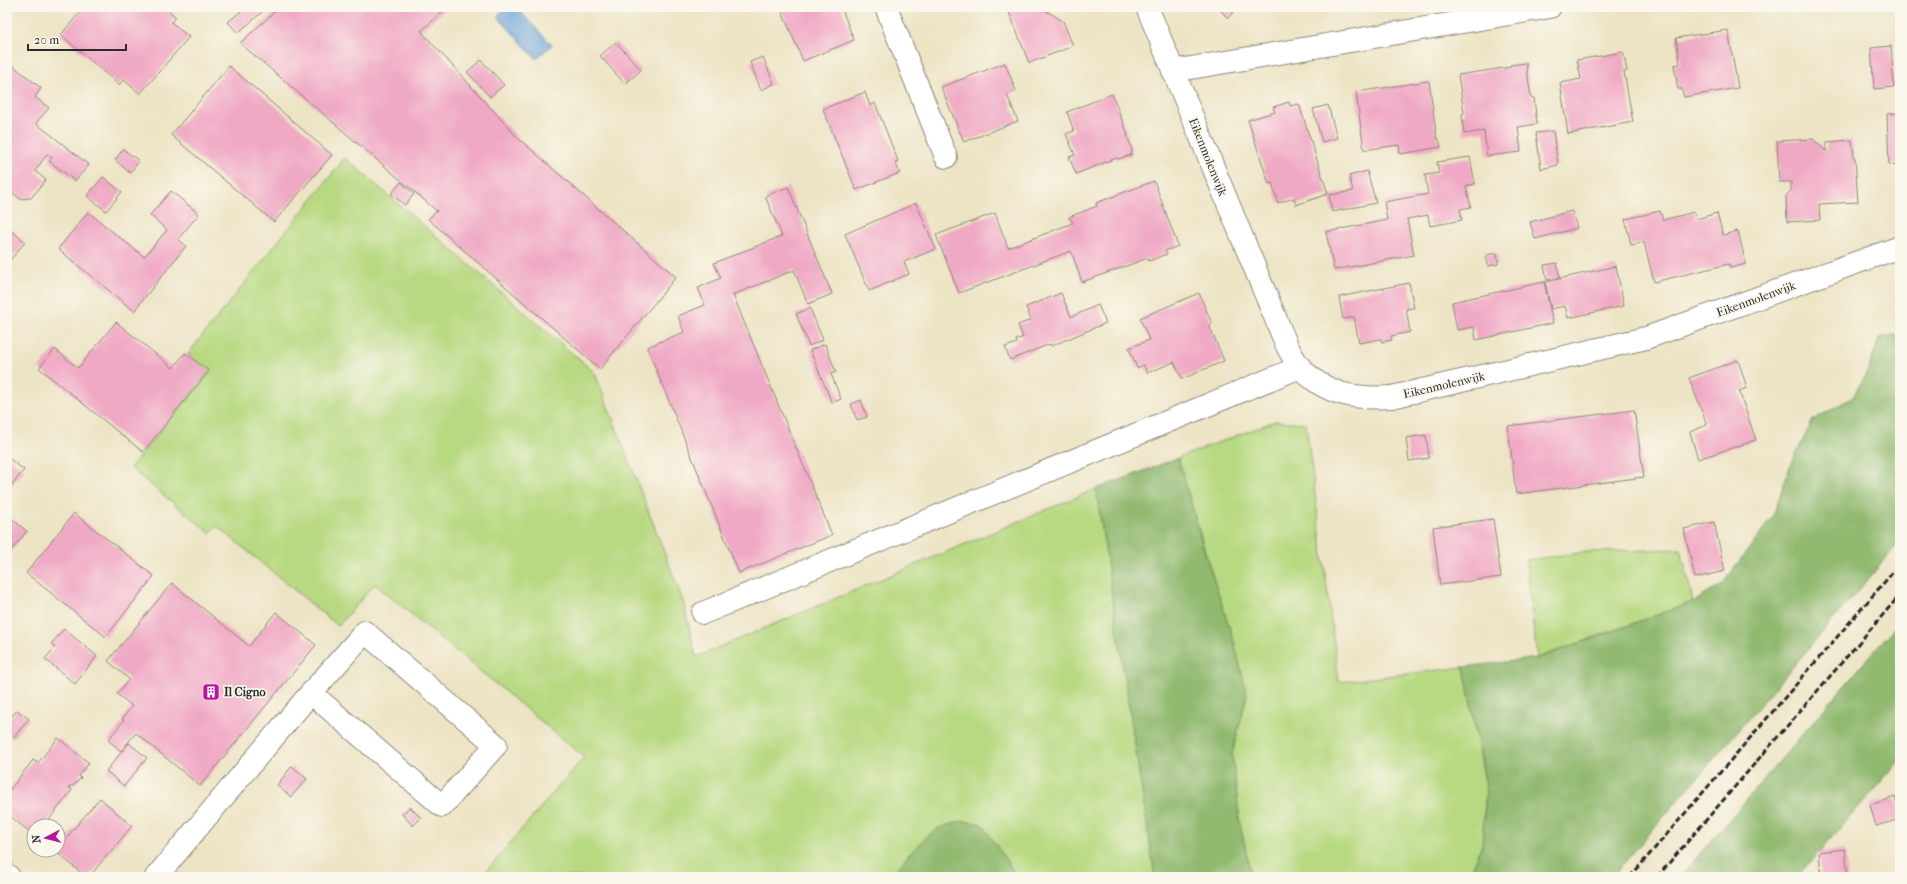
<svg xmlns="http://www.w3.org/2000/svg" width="1907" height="884" font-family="'IM FELL French Canon',serif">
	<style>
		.green { fill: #b7d981; stroke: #718256 }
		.forest { fill: #91b96f; stroke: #5e724d }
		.water { fill: #669fd5; stroke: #486580 }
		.building { fill: #f0a9c5 }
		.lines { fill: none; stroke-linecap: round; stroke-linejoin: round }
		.minor-casing { stroke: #8c8878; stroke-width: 24 }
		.minor { stroke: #fff; stroke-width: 22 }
		.rail { stroke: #2b2b2b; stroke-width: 3; stroke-dasharray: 6 3; stroke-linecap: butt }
		.labels { text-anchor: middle; stroke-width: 3.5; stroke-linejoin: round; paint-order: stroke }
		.street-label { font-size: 12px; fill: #2b2b2b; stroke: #fbf7ec }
		.poi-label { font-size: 12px; font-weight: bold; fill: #2b2b2b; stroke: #fbf7ec; text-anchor: start }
	</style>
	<rect width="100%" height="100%" fill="#fbf7ec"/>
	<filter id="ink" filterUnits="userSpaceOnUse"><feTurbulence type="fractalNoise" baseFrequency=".025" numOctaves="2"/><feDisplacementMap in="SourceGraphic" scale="8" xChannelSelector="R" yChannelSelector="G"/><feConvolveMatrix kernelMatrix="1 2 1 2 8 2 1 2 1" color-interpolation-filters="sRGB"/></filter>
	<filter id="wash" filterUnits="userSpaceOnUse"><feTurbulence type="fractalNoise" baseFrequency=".012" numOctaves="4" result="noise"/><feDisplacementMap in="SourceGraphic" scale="16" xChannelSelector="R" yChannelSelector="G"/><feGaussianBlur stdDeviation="0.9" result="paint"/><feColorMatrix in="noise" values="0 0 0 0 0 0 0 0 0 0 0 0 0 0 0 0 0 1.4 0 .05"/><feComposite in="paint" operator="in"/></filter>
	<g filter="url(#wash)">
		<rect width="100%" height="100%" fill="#ede4c5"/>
		<path class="green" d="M345 158 595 373 683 601 696 657 1096 489 1155 877H1017L982 824 963 821 937 829 913 851 896 871 895 877H481L584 757 375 584 338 626 217 526 210 533 130 468 209 372 188 354Z
			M1275 421 1306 423 1339 682 1464 667 1486 787 1482 845 1469 877H1251L1240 823 1232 754 1247 695 1178 458Z
			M1681 549 1693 602 1537 658 1526 560 1586 552Z"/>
		<path class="forest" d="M1900 334V542L1612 877H1469L1482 845 1486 787 1464 667 1538 658 1693 602 1722 585 1773 516 1790 466 1813 420 1853 397 1870 366 1879 338Z
			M1178 458 1205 553 1235 644 1247 695 1232 754 1240 823 1251 877H1155L1096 489Z
			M1900 621V760L1797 877H1680Z
			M963 821 982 824 1017 877H895C896 865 927 834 939 828 946 825 955 823 963 821Z"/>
		<path class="water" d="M506 7H516L552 45 536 59 497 16Z"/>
		<g id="blocks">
			<path class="building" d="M84 7H165L176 17 171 22 189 37 140 94 124 80 119 85 61 35Z
				M246 7H268L238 33 228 22Z
				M280 7H448L421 31 518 138 676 277 600 369 428 219 437 211 240 43Z
				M780 7H841L854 40 803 61Z
				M1007 7H1040L1063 21 1073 46 1029 63Z
				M1217 7H1249L1243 12 1238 7 1228 18Z
				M1728 30 1738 88 1684 97 1682 89H1678L1674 65 1680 64 1676 38Z
				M616 42 641 70 625 84 600 56Z
				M1891 46 1894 87 1874 89 1871 48Z
				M1623 52 1627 71 1624 72 1633 122 1568 134 1560 83 1581 79 1577 60Z
				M763 57 774 84 761 90 750 62Z
				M481 60 504 85 490 97 467 72Z
				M7 61 41 88 35 97 49 108 36 123 89 165 75 181 49 161 52 158 47 154 35 171 46 180 31 198 20 199 7 188V102L8 100 7 99Z
				M1005 63 1016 91 1007 95 1018 121 964 142 941 87Z
				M1526 63 1531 98H1534L1537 124 1518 127 1521 152 1487 156 1484 131 1464 134 1462 114 1464 113 1458 75 1510 67V65Z
				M229 66 332 155 274 222 171 135Z
				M1429 81 1437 139H1439L1441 147 1400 154 1399 145 1364 150 1356 92Z
				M865 92 870 106 875 103 898 161 895 162 900 173 856 190 823 109Z
				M1112 94 1128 135H1127L1132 150 1131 155 1118 159 1116 158 1076 174 1069 157 1075 155 1066 134 1074 131 1067 112Z
				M1289 102 1290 106 1299 104 1328 194 1296 205 1294 198 1278 203 1272 183 1269 184 1248 120 1275 112 1273 107Z
				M1328 105 1337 138 1322 142 1313 109Z
				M1900 113V164L1889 165 1887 114Z
				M1553 131 1558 165 1541 169 1536 133Z
				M1813 139 1826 151 1827 142 1852 140 1854 158H1855L1858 202 1819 204 1820 220 1787 222 1786 196 1791 190V182H1779L1777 141Z
				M123 149 139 161 130 173 115 160Z
				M1470 157 1475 184 1466 186 1471 207 1460 209 1462 220 1430 226 1428 215 1407 219 1414 255 1334 270 1326 232 1387 220 1384 202 1428 194 1425 175 1439 173 1437 162Z
				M1367 171 1376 203 1332 212 1329 195 1353 191 1349 176Z
				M103 177 122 192 106 211 87 196Z
				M1154 181 1178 246 1165 251 1167 254 1149 261 1148 258 1082 282 1071 251 959 293 936 235 995 213 1008 248 1073 223 1069 217 1097 206 1096 203Z
				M401 182 414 194 405 205 391 194Z
				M788 187 832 294 808 304 794 270 733 295 832 535 739 573 647 347 684 332 678 316 705 305 698 288 721 278 714 263 782 236 765 196Z
				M171 191 199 214 178 239 186 246 134 311 58 249 88 212 144 257 167 230 150 215Z
				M916 203 936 249 904 262 909 274 869 291 845 234Z
				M1572 211 1577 228 1535 239 1530 222Z
				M1660 211 1663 220 1694 212 1696 219 1717 213 1723 235 1738 231 1746 264 1730 268 1729 264 1654 282 1644 242 1631 245 1625 219Z
				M7 227 25 242 7 264Z
				M1497 253 1498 264 1488 266 1486 255Z
				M1557 263 1560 278 1547 280 1544 265Z
				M1616 266 1624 306 1568 318 1565 306 1551 309 1545 282Z
				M1544 282 1553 323 1476 340 1474 327 1457 330 1452 302Z
				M1409 283 1414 308 1406 309 1410 332 1391 336 1392 340 1382 342 1381 339 1359 343 1354 317 1343 319 1339 297Z
				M1061 293 1071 317 1098 305 1106 323 1051 346 1050 344 1010 360 1005 347 1017 343 1016 340 1023 337 1018 325 1031 320 1026 307Z
				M1199 293 1212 324 1209 325 1224 361 1182 379 1174 362 1147 373 1144 365 1137 368 1129 348 1149 340 1140 318Z
				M810 308 823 340 809 346 796 314Z
				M116 322 173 368 185 353 209 371 143 452 39 368 55 349 78 368Z
				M825 344 836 372 831 374 841 399 832 403 810 350Z
				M1738 360 1747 388 1739 391 1756 440 1698 459 1690 432 1707 425 1689 378Z
				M861 400 867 417 857 420 851 404Z
				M1634 410 1644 477 1516 494 1508 426Z
				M1426 435 1429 458 1409 461 1406 438Z
				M7 457 24 470 7 491Z
				M74 513 154 576 106 637 26 573Z
				M7 515 27 531 7 556Z
				M1493 519 1501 577 1440 585 1433 527Z
				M1714 522 1725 571 1695 578 1684 529Z
				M172 583 249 646 276 612 316 645 200 786 136 733 121 751 108 740 124 720 122 719 132 706 117 694 129 679 108 661Z
				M64 629 97 656 75 684 45 659 55 647 51 644Z
				M17 710 29 719 13 738 7 733V713L11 717Z
				M58 738 89 763 79 776 81 778 74 785 68 787 72 790 44 826H34V835L7 814V793L33 760 38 763Z
				M129 743 147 758 124 786 106 771Z
				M292 766 307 779 291 797 277 785Z
				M1895 797 1900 819 1876 826 1870 805Z
				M100 798 132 826 89 877H86L55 851Z
				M410 807 421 818 413 826 402 814Z
				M1845 849 1848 877H1821L1819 852Z"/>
		</g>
	</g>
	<g filter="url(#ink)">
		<use href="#blocks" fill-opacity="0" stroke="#8c8878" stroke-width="1"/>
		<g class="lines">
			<defs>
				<path id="minor" d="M886 7 946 157
					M1147 7 1287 346C1291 353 1295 362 1300 367 1326 396 1356 399 1392 397L1646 338 1900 247
					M1173 71 1550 7
					M703 613 1300 367
					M7 875 9 877
					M156 877 304 701 311 693 365 632 496 745 442 806 311 693"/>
			</defs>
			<use href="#minor" class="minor-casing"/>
			<use href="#minor" class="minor"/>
			<path class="rail" d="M1630 877 1900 564
				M1657 877 1900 595"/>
		</g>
	</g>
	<defs>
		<symbol id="building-square" viewBox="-11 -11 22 22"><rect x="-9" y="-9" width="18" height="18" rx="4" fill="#b5179e" stroke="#fbf7ec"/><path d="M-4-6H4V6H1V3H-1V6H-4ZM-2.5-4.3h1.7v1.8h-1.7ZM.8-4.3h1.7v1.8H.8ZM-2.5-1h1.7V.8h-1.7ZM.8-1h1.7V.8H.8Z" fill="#fff"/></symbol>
	</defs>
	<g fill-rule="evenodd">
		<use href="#building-square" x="201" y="682" width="20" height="20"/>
	</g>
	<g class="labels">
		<g class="street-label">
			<text transform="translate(1208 157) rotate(68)" y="4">Eikenmolenwijk</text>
			<text transform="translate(1756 299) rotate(-20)" y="4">Eikenmolenwijk</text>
			<text transform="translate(1444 385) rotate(-13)" y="4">Eikenmolenwijk</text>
		</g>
		<g class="poi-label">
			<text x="224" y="696">Il Cigno</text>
		</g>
	</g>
	<rect width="1907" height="884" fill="none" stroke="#fbf7ec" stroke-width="24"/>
	<g transform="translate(46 838) rotate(263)"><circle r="19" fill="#fbf7ec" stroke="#a8a59f"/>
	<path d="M0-3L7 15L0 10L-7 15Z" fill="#b5179e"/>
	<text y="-6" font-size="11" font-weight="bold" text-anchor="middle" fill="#2b2b2b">N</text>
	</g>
	<path d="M28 44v6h98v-6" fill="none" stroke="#2b2b2b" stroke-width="2"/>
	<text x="34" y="44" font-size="12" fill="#2b2b2b" stroke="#fbf7ec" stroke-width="3" paint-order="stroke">20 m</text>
</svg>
